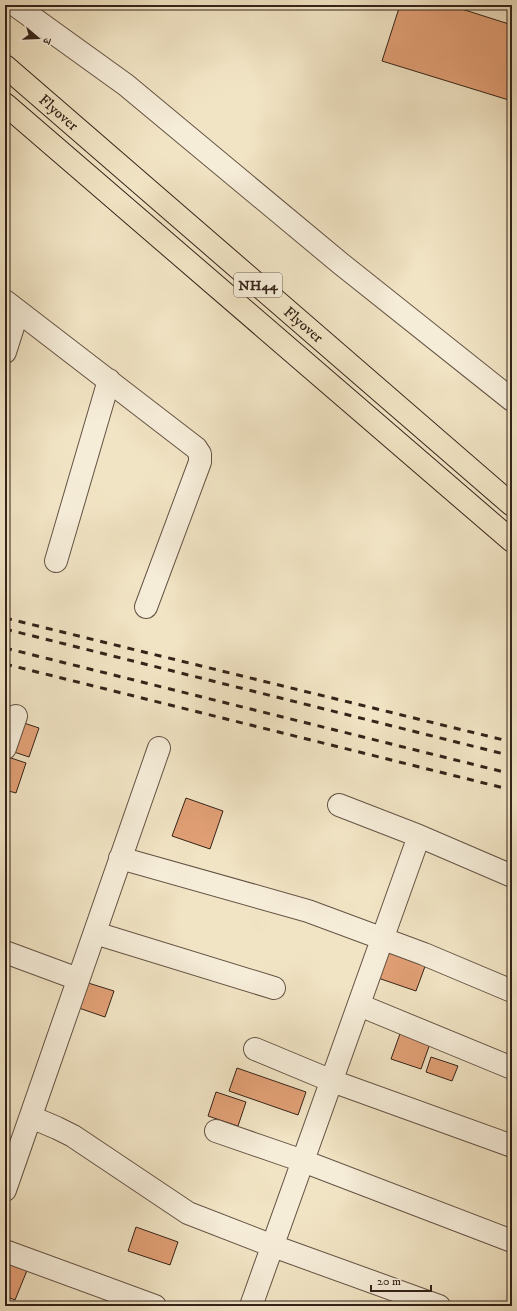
<svg xmlns="http://www.w3.org/2000/svg" width="517" height="1311" font-family="'IM FELL DW Pica','Noto Serif Devanagari',serif">
	<style>
		.building { fill: #e2a076; stroke: #352319 }
		.lines { fill: none; stroke-linecap: round; stroke-linejoin: round }
		.minor-casing { stroke: #645344; stroke-width: 24 }
		.highway-casing { stroke: #352319; stroke-width: 24 }
		.minor { stroke: #f6edd9; stroke-width: 22 }
		.highway { stroke: #f1e4c4; stroke-width: 22 }
		.rail { stroke: #352319; stroke-width: 3; stroke-dasharray: 7 7; stroke-linecap: butt }
		.labels { text-anchor: middle; stroke-width: 3; stroke-linejoin: round; paint-order: stroke }
		.shield { fill: #f6edd9; stroke: #6f6053; stroke-width: 1 }
		.shield-label { font-size: 14px; font-weight: bold; fill: #352319 }
		.street-label { font-size: 15px; fill: #352319; stroke: #f6edd9 }
	</style>
	<rect width="100%" height="100%" fill="#f1e4c4"/>
	<filter id="stains"><feTurbulence type="fractalNoise" baseFrequency=".005" numOctaves="4"/><feColorMatrix values="0 0 0 0 .2 0 0 0 0 .09 0 0 0 0 .02 0 0 0 .5 -.17"/></filter>
	<radialGradient id="worn" r=".72"><stop offset=".6" stop-color="#630" stop-opacity="0"/><stop offset="1" stop-color="#630" stop-opacity=".3"/></radialGradient>
	<path class="building" d="M400 5H449L512 25V101L382 61Z
		M18 721 39 728 29 757 8 750Z
		M5 756 26 763 16 793 5 790Z
		M186 798 223 811 210 849 172 836Z
		M388 948 427 961 416 991 378 978Z
		M85 982 114 991 105 1017 76 1007Z
		M402 1028 432 1038 421 1069 391 1059Z
		M431 1057 458 1066 452 1081 426 1072Z
		M237 1068 306 1092 298 1115 229 1091Z
		M216 1092 246 1102 238 1126 208 1116Z
		M136 1227 178 1242 170 1265 128 1251Z
		M5 1259 28 1268 15 1300 5 1296Z"/>
	<g class="lines">
		<defs>
			<path id="minor" d="M15 5 126 85 340 263 512 400
				M5 301 196 448 200 454V462L146 607
				M5 352 18 311
				M56 561 109 380
				M5 748 16 716
				M339 805 419 836 512 876
				M120 858 308 911 424 954 512 991
				M95 933 274 988
				M5 952 78 979
				M359 1005 512 1068
				M255 1049 332 1081 512 1146
				M31 1117 57 1128 73 1136 188 1213 273 1246 439 1306
				M216 1131 303 1161 512 1241
				M5 1190 159 748
				M5 1251 155 1306
				M251 1306 419 836"/>
			<g id="highway">
				<path id="s1" d="M5 66 512 505"/>
				<path d="M5 104 512 541"/>
			</g>
		</defs>
		<use href="#minor" class="minor-casing"/>
		<use href="#highway" class="highway-casing"/>
		<use href="#minor" class="minor"/>
		<use href="#highway" class="highway"/>
		<path class="rail" d="M5 618 512 742
			M5 629 512 756
			M5 648 512 774
			M5 664 512 790"/>
	</g>
	<g class="labels">
		<rect class="shield" x="234" y="273" width="48" height="24" rx="3"/>
		<g class="shield-label">
			<text x="258" y="290">NH44</text>
		</g>
		<g class="street-label">
			<text dy="5" stroke="none"><textPath href="#s1" startOffset="71">Flyover</textPath></text>
			<text dy="5" stroke="none"><textPath href="#s1" startOffset="395">Flyover</textPath></text>
		</g>
	</g>
	<rect width="517" height="1311" fill="none" stroke="#f1e4c4" stroke-width="20"/>
	<rect x="6" y="6" width="505" height="1299" fill="none" stroke="#352319" stroke-width="2"/>
	<rect x="10" y="10" width="497" height="1291" fill="none" stroke="#352319"/>
	<g transform="translate(38 38) rotate(109)" stroke="#f6edd9" stroke-width="3" paint-order="stroke">
	<path d="M0-3L7 15L0 10L-7 15Z" fill="#352319"/>
	<text y="-6" font-size="11" font-weight="bold" text-anchor="middle" fill="#352319">उ</text>
	</g>
	<path d="M371 1285v6h60v-6" fill="none" stroke="#352319" stroke-width="2"/>
	<text x="377" y="1285" font-size="12" fill="#352319" stroke="#f6edd9" stroke-width="3" paint-order="stroke">20 m</text>
	<rect width="100%" height="100%" filter="url(#stains)"/>
	<rect width="100%" height="100%" fill="url(#worn)"/>
</svg>
